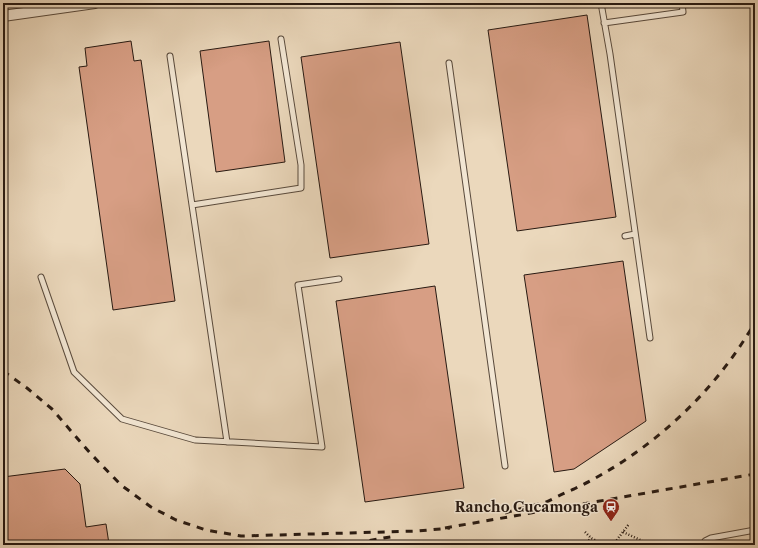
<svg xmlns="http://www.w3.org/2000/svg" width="758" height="548" font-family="'Libre Caslon Text',serif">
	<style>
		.building { fill: #d79e84; stroke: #281a12 }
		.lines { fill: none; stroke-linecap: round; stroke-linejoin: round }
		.service-casing { stroke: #594a3c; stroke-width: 7 }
		.minor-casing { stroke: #594a3c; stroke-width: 12 }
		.path { stroke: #281a12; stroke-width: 2.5; stroke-dasharray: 1 2; stroke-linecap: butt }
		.service { stroke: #f2e6d3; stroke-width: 5 }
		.minor { stroke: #f2e6d3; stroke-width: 10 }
		.rail { stroke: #281a12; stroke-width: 3; stroke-dasharray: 7 7; stroke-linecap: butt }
		.labels { text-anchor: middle; stroke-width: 3; stroke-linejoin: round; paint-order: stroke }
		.poi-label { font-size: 14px; font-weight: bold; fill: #281a12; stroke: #f2e6d3; text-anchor: end }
	</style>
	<rect width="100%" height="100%" fill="#ebd8bc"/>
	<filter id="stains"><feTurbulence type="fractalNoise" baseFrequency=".005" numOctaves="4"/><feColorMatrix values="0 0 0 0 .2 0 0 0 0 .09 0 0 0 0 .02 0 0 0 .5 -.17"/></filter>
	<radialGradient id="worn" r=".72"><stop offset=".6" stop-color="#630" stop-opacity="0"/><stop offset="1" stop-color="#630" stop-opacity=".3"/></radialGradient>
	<path class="building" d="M587 15 616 217 517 231 488 30Z
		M131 41 134 61 141 60 175 301 113 310 79 67 87 66 85 48Z
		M269 41 285 162 216 172 200 51Z
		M400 42 429 244 330 258 301 57Z
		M623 261 646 421 574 469 554 472 524 275Z
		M435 286 464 488 365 502 336 301Z
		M65 469 80 484 86 527 106 524 109 544 103 545H3V477Z"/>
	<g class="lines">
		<defs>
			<path id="service" d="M601 3 610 54 650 338
				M604 23 683 12 682 3
				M170 56 227 442
				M449 63 505 466
				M192 205 301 188V165L281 39
				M625 236 635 234
				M41 277 74 372 122 419 195 440 322 447 298 285 339 279
				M702 545 705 541 711 538 755 530"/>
			<path id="minor" d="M3 16 95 3"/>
		</defs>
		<use href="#service" class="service-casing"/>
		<use href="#minor" class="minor-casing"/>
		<path class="path" d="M585 532 591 538 604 545
			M623 532 651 545
			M585 545 591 538
			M613 545 629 524
			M639 545 642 541"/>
		<use href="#service" class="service"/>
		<use href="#minor" class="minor"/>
		<path class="rail" d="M3 371 27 388 52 409 90 453 121 485 151 507 176 520 206 530 241 536 418 531 450 528
			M505 513C518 509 532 506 546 502 555 498 564 493 574 489 648 454 715 393 755 322
			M445 528 755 474
			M342 545 396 536"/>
	</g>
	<defs>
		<symbol id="station-pin" viewBox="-11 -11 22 30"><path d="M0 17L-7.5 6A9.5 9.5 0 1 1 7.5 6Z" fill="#8f2418" stroke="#f2e6d3"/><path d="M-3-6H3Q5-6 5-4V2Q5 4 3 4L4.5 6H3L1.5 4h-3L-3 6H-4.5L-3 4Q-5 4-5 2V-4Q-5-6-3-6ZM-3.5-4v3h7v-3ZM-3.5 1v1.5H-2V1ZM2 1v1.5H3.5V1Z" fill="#fff"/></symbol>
	</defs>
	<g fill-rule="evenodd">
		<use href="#station-pin" x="601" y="497" width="20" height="27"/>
	</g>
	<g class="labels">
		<g class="poi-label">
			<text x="598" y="512">Rancho Cucamonga</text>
		</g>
	</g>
	<rect width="758" height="548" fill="none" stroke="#ebd8bc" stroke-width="16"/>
	<rect x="4" y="4" width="750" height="540" fill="none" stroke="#281a12" stroke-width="2"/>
	<rect x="8" y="8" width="742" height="532" fill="none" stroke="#281a12"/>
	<rect width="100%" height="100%" filter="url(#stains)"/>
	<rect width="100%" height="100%" fill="url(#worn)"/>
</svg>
